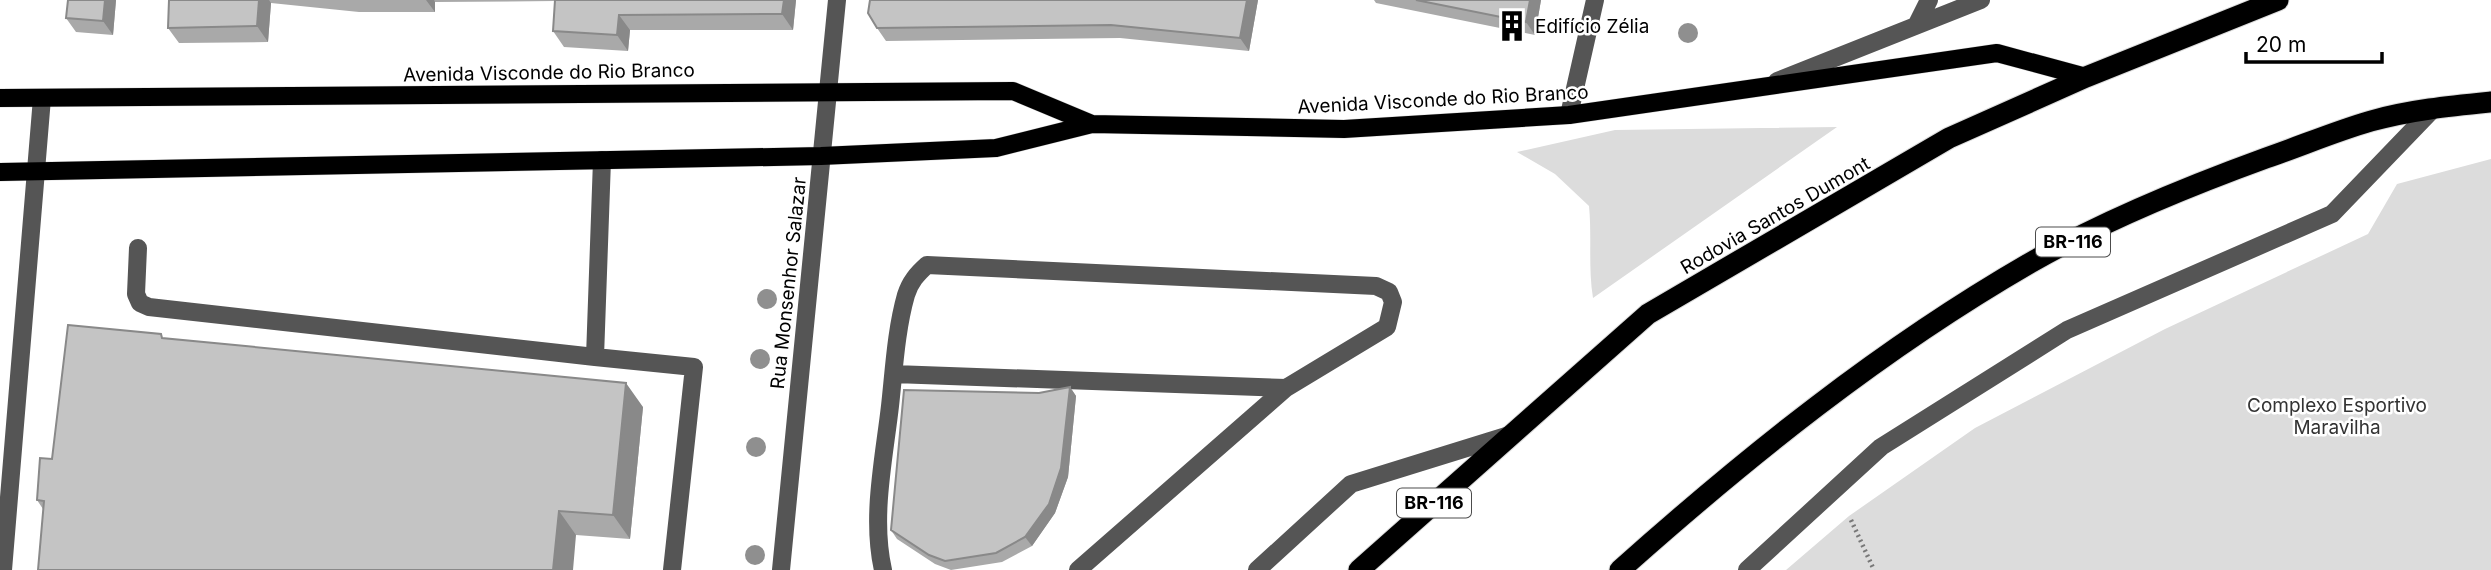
<svg xmlns="http://www.w3.org/2000/svg" width="2491" height="570" font-family="Inter,sans-serif">
	<style>
		.green { fill: #dcdcdc }
		.lines { fill: none; stroke-linecap: round; stroke-linejoin: round }
		.major-casing { stroke: #dbdbdb; stroke-width: 19 }
		.highway-casing { stroke: #dbdbdb; stroke-width: 23 }
		.path { stroke: #777; stroke-width: 4.5; stroke-dasharray: 2 3.5; stroke-linecap: butt }
		.minor { stroke: #555; stroke-width: 18 }
		.major { stroke: #000; stroke-width: 18 }
		.highway { stroke: #000; stroke-width: 21 }
		.tree { fill: #8f8f8f }
		.wall { fill: #a9a9a9 }
		.shaded-wall { fill: #898989 }
		.building { fill: #c4c4c4; stroke: #898989; stroke-width: 2 }
		.labels { text-anchor: middle; stroke-width: 5; stroke-linejoin: round; paint-order: stroke }
		.shield { fill: #fff; stroke: #4c4c4c; stroke-width: 2 }
		.shield-label { font-size: 18px; font-weight: bold; fill: #000 }
		.poi-label { font-size: 19px; fill: #000; stroke: #fff; text-anchor: start }
		.street-label { font-size: 19px; fill: #000; stroke: #fff }
		.park-label { font-size: 19px; fill: #333; stroke: #fff }
	</style>
	<rect width="100%" height="100%" fill="#fff"/>
	<path class="green" d="M1837 127 1593 298C1588 267 1592 237 1589 206L1555 174 1517 152 1615 130Z
		M2491 159V570H1786L1849 516 1975 428 2165 329 2368 234 2397 184Z"/>
	<g class="lines">
		<defs>
			<path id="major" d="M0 98 1013 91 1092 124
				M0 172 821 156 996 148 1092 124 1344 129 1569 115 1997 53 2086 77"/>
			<path id="highway" d="M1359 570 1648 314 1949 138 2086 77 2278 0
				M1620 570C1748 456 1881 349 2030 263 2101 222 2189 186 2266 158 2301 146 2336 131 2371 121 2410 110 2451 106 2491 102"/>
		</defs>
		<use href="#major" class="major-casing"/>
		<use href="#highway" class="highway-casing"/>
		<path class="path" d="M1851 520 1874 570"/>
		<path class="minor" d="M1917 24 1929 0
			M1777 81 1981 0
			M1569 115 1595 0
			M602 160 595 357 694 367 672 570
			M138 248 136 294 140 303 149 307 595 357
			M894 374 1286 388
			M3 570 42 98
			M781 570 837 0
			M883 570C871 517 884 459 890 406 894 370 896 330 906 295 910 282 917 274 927 265L1376 286 1389 292 1393 302 1387 327 1286 388 1078 570
			M1257 570 1351 484 1509 435
			M1747 570 1881 447 2067 330 2332 214 2434 108"/>
		<use href="#major" class="major"/>
		<use href="#highway" class="highway"/>
	</g>
	<g class="tree">
		<circle cx="1688" cy="33" r="10"/>
		<circle cx="767" cy="299" r="10"/>
		<circle cx="760" cy="359" r="10"/>
		<circle cx="756" cy="447" r="10"/>
		<circle cx="755" cy="555" r="10"/>
	</g>
	<path class="wall" d="M116 0 113 35 76 32 66 18Z
		M169 0H796L793 30H630L628 51 564 47 553 31 555 1 435 2V12H359L271 3 268 42 179 43 168 28Z
		M1258 0 1249 51 1120 38 886 41 877 28Z
		M1374 0H1541L1535 35 1376 3Z
		M164 339 643 407 630 539 576 535 43 509 37 500 52 459Z
		M1070 387 1076 396 1068 477 1055 513 1032 546 1002 562 951 570 935 564 897 539 891 530 1039 393Z"/>
	<path class="shaded-wall" d="M105 0H116L113 35 103 21Z
		M259 0H269L271 3 268 42 257 26Z
		M426 0H434L435 2V12Z
		M784 0H796L793 30 782 14Z
		M1247 0H1258L1249 51 1240 38Z
		M1530 0H1541L1535 35 1526 22Z
		M619 15 630 30 628 51 617 35Z
		M626 383 643 407 630 539 613 515Z
		M1070 387 1076 396 1068 477 1055 513 1032 546 1025 537Z
		M559 511 576 535 573 570H553Z"/>
	<path class="building" d="M68 0H105L103 21 66 18Z
		M169 0H259L257 26 168 28Z
		M555 0H784L782 14 619 15 617 35 553 31Z
		M870 0H1247L1240 38 1111 25 877 28 868 13Z
		M1416 0H1530L1526 22Z
		M68 325 161 334 162 338 626 383 613 515 559 511 553 570H38L44 501 37 500 40 458 52 459Z
		M1070 387 1061 468 1049 504 1025 537 996 553 945 561 929 555 891 530 904 390 1039 393Z"/>
	<defs>
		<symbol id="building-bare" viewBox="-9 -9 18 18"><path d="M-4-6H4V6H1V3H-1V6H-4ZM-2.5-4.3h1.7v1.8h-1.7ZM.8-4.3h1.7v1.8H.8ZM-2.5-1h1.7V.8h-1.7ZM.8-1h1.7V.8H.8Z" fill="#000" stroke="#fff" stroke-width="2.5" paint-order="stroke"/></symbol>
	</defs>
	<g fill-rule="evenodd">
		<use href="#building-bare" x="1490" y="4" width="44" height="44"/>
	</g>
	<g class="labels">
		<g class="shield">
			<rect x="2036" y="227.5" width="74" height="29" rx="5"/>
			<rect x="1397" y="488.5" width="74" height="29" rx="5"/>
		</g>
		<g class="shield-label">
			<text x="2073" y="248">BR-116</text>
			<text x="1434" y="509">BR-116</text>
		</g>
		<g class="poi-label">
			<text x="1535" y="33">Edifício Zélia</text>
		</g>
		<g class="street-label">
			<text transform="translate(549 72) rotate(-1)" y="7">Avenida Visconde do Rio Branco</text>
			<text transform="translate(1443 99) rotate(-3)" y="7">Avenida Visconde do Rio Branco</text>
			<text transform="translate(1775 215) rotate(-30)" y="7">Rodovia Santos Dumont</text>
			<text transform="translate(788 283) rotate(-84)" y="7">Rua Monsenhor Salazar</text>
		</g>
		<g class="park-label">
			<text x="2337" y="412">Complexo Esportivo<tspan x="2337" dy="22">Maravilha</tspan></text>
		</g>
	</g>
	<path d="M2246 52v10h136v-10" fill="none" stroke="#000000" stroke-width="3.5"/>
	<text x="2256" y="52" font-size="21" fill="#000000" stroke="#ffffff" stroke-width="5" paint-order="stroke">20 m</text>
</svg>
